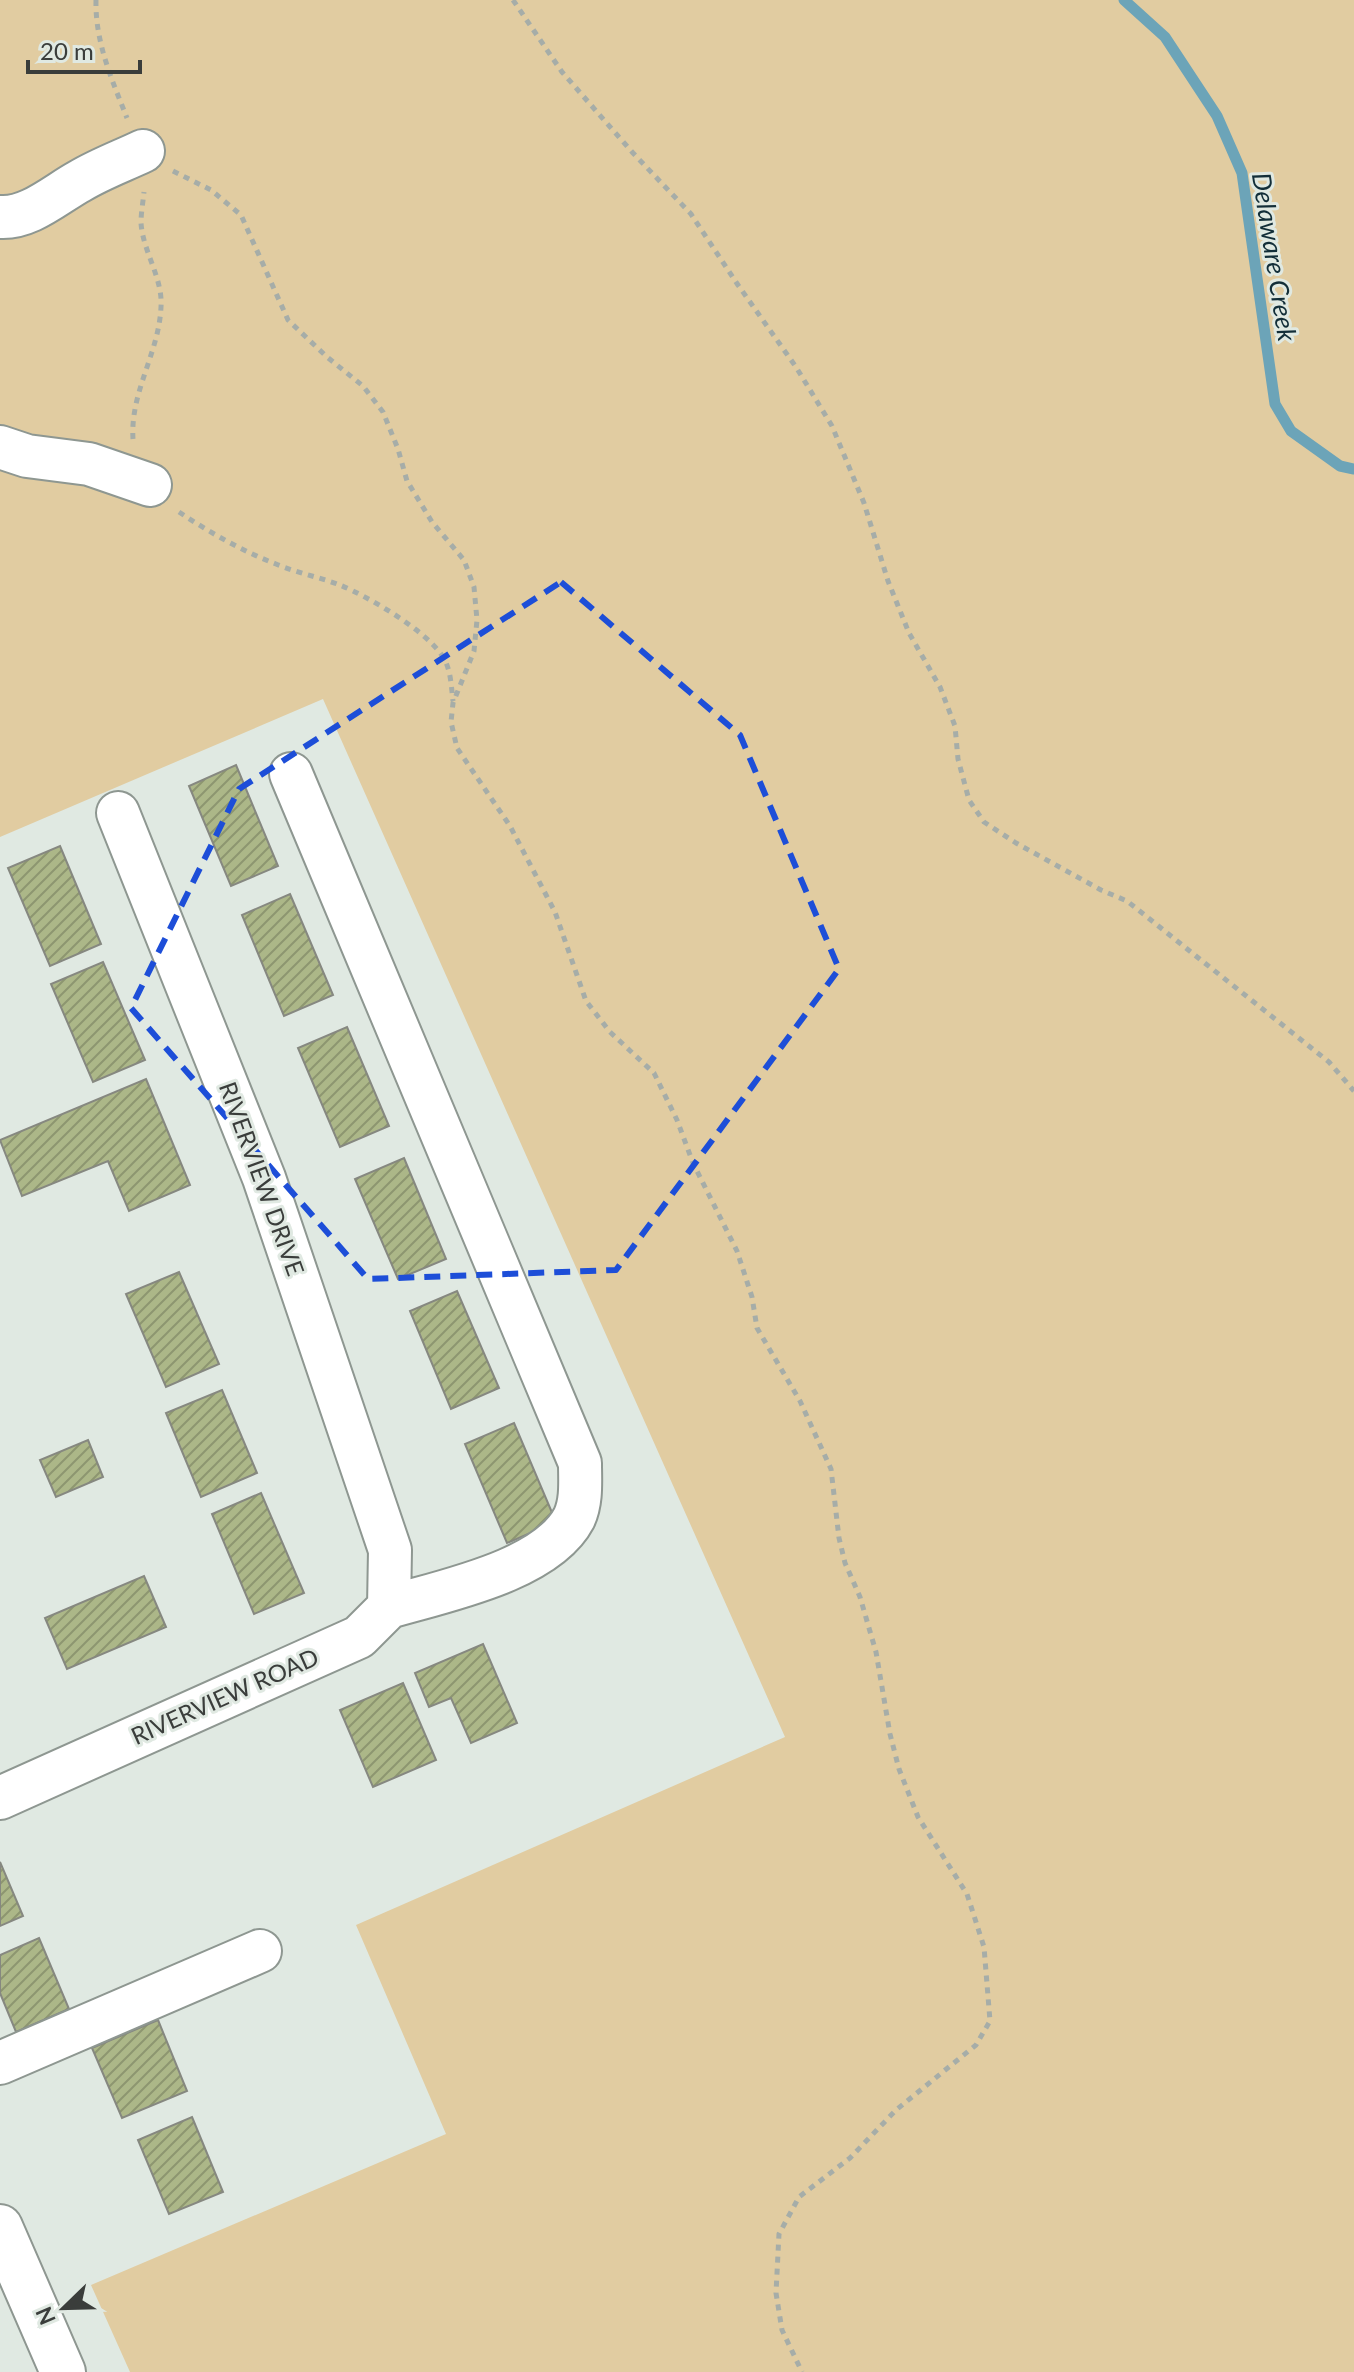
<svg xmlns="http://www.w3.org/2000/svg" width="1354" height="2372" font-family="Lato,sans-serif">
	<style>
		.green { fill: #e1cca1 }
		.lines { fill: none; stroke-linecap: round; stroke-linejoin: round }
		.stream { stroke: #6ca4b8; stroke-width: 11 }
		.building { fill: url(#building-hatch); stroke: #868880; stroke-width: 2 }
		.minor-casing { stroke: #8e9791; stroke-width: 46 }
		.major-casing { stroke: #8e9791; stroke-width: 48 }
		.path { stroke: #a6ada8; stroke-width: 5; stroke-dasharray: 6 6; stroke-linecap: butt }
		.minor { stroke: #fff; stroke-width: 42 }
		.major { stroke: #fff; stroke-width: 44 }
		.marked { fill: none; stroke: #1d4ed8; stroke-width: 6; stroke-dasharray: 16 10; stroke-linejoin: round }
		.labels { text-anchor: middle; stroke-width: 6; stroke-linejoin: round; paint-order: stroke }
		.street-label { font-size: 24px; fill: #3a3d3b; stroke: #e0e9e2 }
		.water-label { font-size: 26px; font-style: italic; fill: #122e38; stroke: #e0e9e2 }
	</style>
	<defs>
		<pattern id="building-hatch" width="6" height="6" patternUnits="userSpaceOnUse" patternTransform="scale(2)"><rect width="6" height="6" fill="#acb788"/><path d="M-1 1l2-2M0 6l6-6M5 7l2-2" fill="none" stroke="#8d9670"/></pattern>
	</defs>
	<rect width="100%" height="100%" fill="#e0e9e2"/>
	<path class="green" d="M0 0H1354V2372H130L91 2285 446 2134 356 1925 785 1737 323 699 0 837Z"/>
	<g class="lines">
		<path class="stream" d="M1124 0 1165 37 1217 116 1242 173 1275 404 1291 431 1340 466 1354 469"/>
	</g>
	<path class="building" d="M236 765 278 866 231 886 189 786Z
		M60 846 101 944 50 966 8 868Z
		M290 894 333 995 284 1016 242 915Z
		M103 962 145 1060 93 1082 51 984Z
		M347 1027 389 1126 340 1147 298 1048Z
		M146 1079 190 1185 129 1211 108 1161 22 1196 0 1140Z
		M404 1158 446 1259 398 1279 355 1179Z
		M179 1272 219 1364 166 1387 126 1294Z
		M457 1291 499 1388 451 1409 410 1311Z
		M222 1390 257 1473 201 1497 166 1413Z
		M514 1423 556 1522 507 1543 465 1444Z
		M88 1440 103 1477 56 1497 40 1460Z
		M261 1493 304 1593 254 1614 212 1514Z
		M144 1576 166 1627 67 1669 45 1618Z
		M483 1644 517 1723 471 1743 451 1698 429 1707 415 1673Z
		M403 1683 436 1760 373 1787 340 1710Z
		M0 1862 23 1916 0 1926Z
		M39 1938 69 2009 16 2032 0 1993V1955Z
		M158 2020 187 2091 122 2118 92 2048Z
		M192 2117 223 2192 169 2214 138 2140Z"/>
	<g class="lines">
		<defs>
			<path id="minor" d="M0 217C29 219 56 194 80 181 100 169 122 161 143 151
				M0 447 27 456 89 464 150 485
				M291 774 580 1463C580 1481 582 1501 574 1518 546 1571 443 1591 389 1607
				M0 1798 359 1637 389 1607 390 1550 264 1178 118 813
				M0 2063 260 1951"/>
			<path id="major" d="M0 2227 63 2372"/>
		</defs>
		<use href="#minor" class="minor-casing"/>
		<use href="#major" class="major-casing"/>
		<path class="path" d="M96 0C95 42 112 80 127 118
			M513 0 562 72 633 153 691 214 738 285 796 367 832 426 864 503 888 581 909 633 940 687 955 726 958 759 969 800 984 822 1016 843 1101 890 1127 901 1329 1062 1354 1091
			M173 171 211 190 241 215 288 320 327 357 363 386 383 412 398 449 407 481 432 522 464 560 474 587 477 620 474 651 453 703 451 722 457 748 510 826 555 912 586 1001 610 1032 654 1073 677 1120 693 1163 737 1251 752 1297 757 1328 800 1401 831 1469 839 1538 845 1563 860 1597 876 1652 890 1734 899 1769 918 1817 967 1894 984 1947 990 2021 976 2045 896 2110 850 2158 799 2197 779 2234 776 2293 782 2330 802 2372
			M133 439C130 392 159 353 161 307 163 278 143 252 141 223 141 213 143 202 144 192
			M179 512C209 532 242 551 276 564 297 573 319 577 340 585 369 597 423 629 441 654 451 667 451 685 453 701"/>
		<use href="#minor" class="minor"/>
		<use href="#major" class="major"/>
	</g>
	<path class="marked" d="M561 582 740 735 839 969 616 1270 368 1279 131 1008 239 789Z"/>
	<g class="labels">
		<g class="street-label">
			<text transform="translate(261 1179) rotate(70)" y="8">RIVERVIEW DRIVE</text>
			<text transform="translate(225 1697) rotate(-24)" y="8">RIVERVIEW ROAD</text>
		</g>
		<g class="water-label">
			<text transform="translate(1274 257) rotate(81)" y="9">Delaware Creek</text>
		</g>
	</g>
	<g transform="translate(64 2308) rotate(247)" stroke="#e0e9e2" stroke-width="6" paint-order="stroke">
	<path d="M0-6L14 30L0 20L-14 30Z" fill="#3a3d3b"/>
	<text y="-12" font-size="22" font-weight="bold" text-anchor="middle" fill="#3a3d3b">N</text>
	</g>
	<path d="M28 60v12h112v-12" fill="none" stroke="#3a3d3b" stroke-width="4"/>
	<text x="40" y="60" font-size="24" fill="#3a3d3b" stroke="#e0e9e2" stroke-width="6" paint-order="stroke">20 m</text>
</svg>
